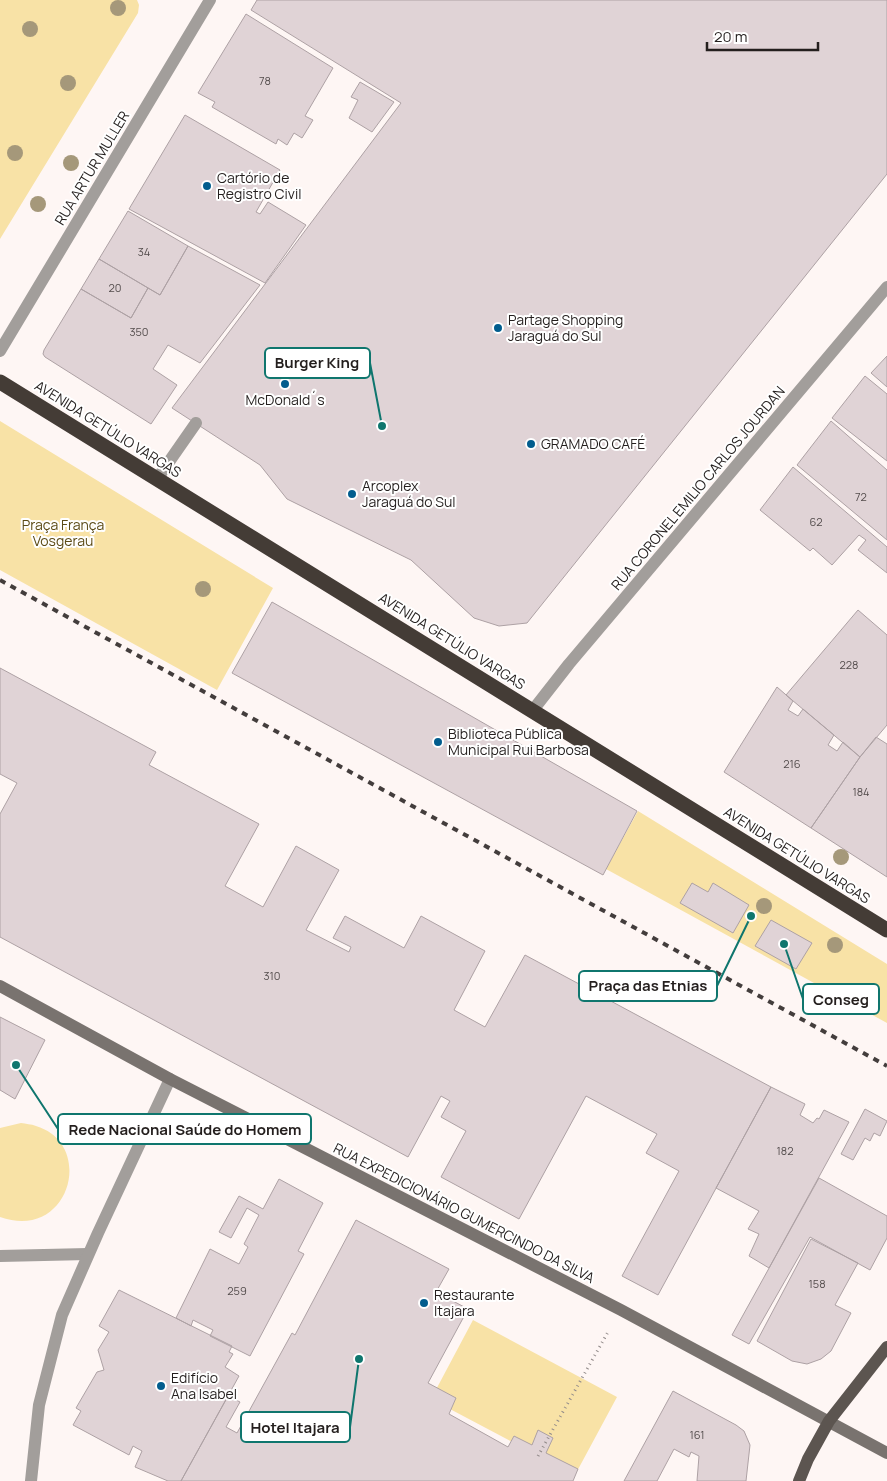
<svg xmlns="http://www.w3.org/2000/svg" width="887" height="1481" font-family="Manrope,sans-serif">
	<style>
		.green { fill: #f8e2a6 }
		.building { fill: #e0d3d6; stroke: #ada1a4 }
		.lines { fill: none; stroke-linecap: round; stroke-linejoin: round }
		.path { stroke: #928b8a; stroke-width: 3; stroke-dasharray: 1 4; stroke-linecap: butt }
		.lane { stroke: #a29e9b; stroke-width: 12 }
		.street { stroke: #a29e9b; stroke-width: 12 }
		.secondary { stroke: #79736f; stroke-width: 12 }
		.primary { stroke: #5c5550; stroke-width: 12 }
		.highway { stroke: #443c36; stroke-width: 15 }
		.rail { stroke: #433d3c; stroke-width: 4; stroke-dasharray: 6 6; stroke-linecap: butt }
		.tree { fill: #a5987a }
		.poi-dot { fill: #025d8e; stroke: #fff; stroke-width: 2 }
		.labels { text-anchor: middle; stroke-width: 4; stroke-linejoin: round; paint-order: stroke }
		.number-label { font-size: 11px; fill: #534c4c }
		.street-label { font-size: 14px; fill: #241f1e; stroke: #fff }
		.poi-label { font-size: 14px; fill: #241f1e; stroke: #fff; text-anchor: start }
		.park-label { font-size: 14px; fill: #5c4b16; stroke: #fff }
		.leader { fill: none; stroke: #0f766e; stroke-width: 2 }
		.callout-dot { fill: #0f766e; stroke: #fff; stroke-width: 2 }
		.callout { fill: #fff; stroke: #0f766e; stroke-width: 2 }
		.callout-label { font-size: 15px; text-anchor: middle; font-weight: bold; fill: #241f1e }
	</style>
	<rect width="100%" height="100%" fill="#fef6f4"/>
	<path class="green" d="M0 0H137L139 5 138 13 0 239Z
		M0 421 273 588 217 690 0 570Z
		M638 811 887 964V1023L606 869Z
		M21 1123C26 1124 31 1124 36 1126 96 1144 70 1242 0 1217V1128Z
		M473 1320 617 1397 575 1475 431 1399Z"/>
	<path class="building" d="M257 0H887V174L527 623 499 626 474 618 411 560 287 499 260 465 172 408 401 103 251 10Z
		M246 14 333 68 305 116 313 120 302 138 294 133 287 145 278 139 276 144 212 107 215 102 198 93Z
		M360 82 394 102 372 132 349 118 358 100 351 97Z
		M185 115 280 170 256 212 260 214 268 202 306 225 265 283 129 209Z
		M128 211 188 246 160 295 99 259Z
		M188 246 260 285 200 363 168 345 153 369 177 385 151 424 45 357 43 354 44 350 81 289 131 318 148 288 160 295Z
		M99 259 148 288 131 318 81 289Z
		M887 356V387L871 373Z
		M865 376 887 394V461L832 418Z
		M831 421 887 470V540L797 465Z
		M793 467 887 547V573L858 550 866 540 859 535 832 565 813 548 810 551 760 510Z
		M272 602 637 811 603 875 232 673Z
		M858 610 887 635V725L860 757 786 695Z
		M0 668 156 752 149 765 259 824 225 886 263 907 296 846 339 870 306 930 349 952 351 947 333 938 345 916 404 948 421 916 485 951 454 1010 485 1027 525 955 771 1087 658 1295 622 1276 679 1171 646 1153 657 1134 586 1096 519 1219 441 1177 466 1131 441 1117 450 1101 441 1096 408 1157 0 937V814L17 783 0 774Z
		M777 687 793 701 788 710 798 716 803 709 834 735 828 745 837 751 843 742 860 757 811 828 724 772Z
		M876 737 887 744V877L811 828 860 757Z
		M692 883 708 892 713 883 749 905 733 933 680 903Z
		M771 920 812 943 796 969 755 946Z
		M0 1017 45 1040 15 1099 0 1090Z
		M771 1087 805 1104 800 1115 813 1123 817 1118 819 1119 824 1110 849 1122 769 1268 749 1256 759 1234 748 1229 759 1211 716 1188Z
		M865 1109 887 1121 880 1136 874 1133 870 1141 865 1138 853 1160 841 1154Z
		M819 1178 887 1216V1238L870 1270 810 1237 749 1344 732 1335Z
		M279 1179 323 1203 298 1251 304 1254 250 1356 210 1336 213 1330 193 1320 191 1326 176 1318 210 1249 239 1264 248 1247 244 1244 259 1215 247 1208 231 1238 219 1232 239 1196 263 1209Z
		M356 1220 449 1269 436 1292 468 1309 428 1383 456 1398 449 1414 508 1447 514 1436 532 1445 538 1430 553 1438 546 1453 578 1469 573 1481H181L228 1396 240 1402 226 1427 237 1433 292 1333 295 1335Z
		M811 1239 858 1263 835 1305 851 1313 831 1351 821 1359 807 1364 792 1361 757 1341Z
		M119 1290 232 1346 229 1352 233 1354 225 1367 239 1376 181 1481H168L135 1467 142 1451 133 1446 129 1455 73 1425 81 1411 76 1408 97 1372 104 1370 98 1350 109 1332 99 1326Z
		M673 1391 736 1425 744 1431 750 1445 746 1481H697L699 1456 691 1452 689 1457 674 1449 657 1481H624Z"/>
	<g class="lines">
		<path class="path" d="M538 1456 608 1332"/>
		<path class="lane" d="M157 479 196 423
			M0 1256 88 1254"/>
		<path class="street" d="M0 351 210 0
			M533 710 569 664 887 287
			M31 1481 39 1405 62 1315 98 1233 170 1079"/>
		<path class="secondary" d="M0 986 170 1079 621 1310 887 1453"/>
		<path class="primary" d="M799 1481 808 1459 829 1421 887 1347"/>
		<path class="highway" d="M0 382 887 930"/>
		<path class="rail" d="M0 580 887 1066"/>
	</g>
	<g class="tree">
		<circle cx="118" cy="8" r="8"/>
		<circle cx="30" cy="29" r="8"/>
		<circle cx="68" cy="83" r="8"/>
		<circle cx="15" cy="153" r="8"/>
		<circle cx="71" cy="163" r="8"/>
		<circle cx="38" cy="204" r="8"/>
		<circle cx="203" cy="589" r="8"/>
		<circle cx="841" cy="857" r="8"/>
		<circle cx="764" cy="906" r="8"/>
		<circle cx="835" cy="945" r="8"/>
	</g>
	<g class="poi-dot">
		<circle cx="207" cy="186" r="5"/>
		<circle cx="498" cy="328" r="5"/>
		<circle cx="285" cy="384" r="5"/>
		<circle cx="531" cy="444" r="5"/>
		<circle cx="352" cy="494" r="5"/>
		<circle cx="438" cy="742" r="5"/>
		<circle cx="424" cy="1303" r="5"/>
		<circle cx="161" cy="1386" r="5"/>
	</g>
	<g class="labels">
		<g class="number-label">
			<text x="265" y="85">78</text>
			<text x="144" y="256">34</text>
			<text x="115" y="292">20</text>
			<text x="139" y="336">350</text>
			<text x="861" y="501">72</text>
			<text x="816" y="526">62</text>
			<text x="849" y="669">228</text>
			<text x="792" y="768">216</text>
			<text x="861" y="796">184</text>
			<text x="272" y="980">310</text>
			<text x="785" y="1155">182</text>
			<text x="817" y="1288">158</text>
			<text x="237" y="1295">259</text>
			<text x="697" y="1439">161</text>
		</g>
		<g class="street-label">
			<text transform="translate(92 168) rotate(-59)" y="5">RUA ARTUR MULLER</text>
			<text transform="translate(108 429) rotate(32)" y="5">AVENIDA GETÚLIO VARGAS</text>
			<text transform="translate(698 488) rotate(-50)" y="5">RUA CORONEL EMILIO CARLOS JOURDAN</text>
			<text transform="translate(452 641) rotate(32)" y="5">AVENIDA GETÚLIO VARGAS</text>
			<text transform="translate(797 855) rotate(32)" y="5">AVENIDA GETÚLIO VARGAS</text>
			<text transform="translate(464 1213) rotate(27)" y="5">RUA EXPEDICIONÁRIO GUMERCINDO DA SILVA</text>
		</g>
		<g class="poi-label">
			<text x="217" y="183">Cartório de<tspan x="217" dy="16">Registro Civil</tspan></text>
			<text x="508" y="325">Partage Shopping<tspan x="508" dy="16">Jaraguá do Sul</tspan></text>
			<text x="285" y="405" text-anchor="middle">McDonald´s</text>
			<text x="541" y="449">GRAMADO CAFÉ</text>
			<text x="362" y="491">Arcoplex<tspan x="362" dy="16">Jaraguá do Sul</tspan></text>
			<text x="448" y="739">Biblioteca Pública<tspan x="448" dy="16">Municipal Rui Barbosa</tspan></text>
			<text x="434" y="1300">Restaurante<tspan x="434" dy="16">Itajara</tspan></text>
			<text x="171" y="1383">Edifício<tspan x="171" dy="16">Ana Isabel</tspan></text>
		</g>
		<g class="park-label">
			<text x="63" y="530">Praça França<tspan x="63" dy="16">Vosgerau</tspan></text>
		</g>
	</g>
	<path class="leader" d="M382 426L370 363M751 916L717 986M784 944L803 999M16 1065L58 1129M359 1359L350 1427"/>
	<g class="callout-dot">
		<circle cx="382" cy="426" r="5"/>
		<circle cx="751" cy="916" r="5"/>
		<circle cx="784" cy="944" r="5"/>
		<circle cx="16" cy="1065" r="5"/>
		<circle cx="359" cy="1359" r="5"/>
	</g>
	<g class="callout">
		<rect x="265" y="348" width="105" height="30" rx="5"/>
		<rect x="579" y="971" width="138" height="30" rx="5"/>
		<rect x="803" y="984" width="76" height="30" rx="5"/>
		<rect x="58" y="1114" width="253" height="30" rx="5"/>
		<rect x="241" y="1412" width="109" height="30" rx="5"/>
	</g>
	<g class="callout-label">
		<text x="317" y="368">Burger King</text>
		<text x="648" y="991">Praça das Etnias</text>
		<text x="841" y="1005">Conseg</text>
		<text x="185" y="1135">Rede Nacional Saúde do Homem</text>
		<text x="295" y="1433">Hotel Itajara</text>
	</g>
	<path d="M707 42v8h111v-8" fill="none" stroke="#241f1e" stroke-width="2.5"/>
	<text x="714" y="42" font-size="15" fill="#241f1e" stroke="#ffffff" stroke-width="4" paint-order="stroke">20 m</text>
</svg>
